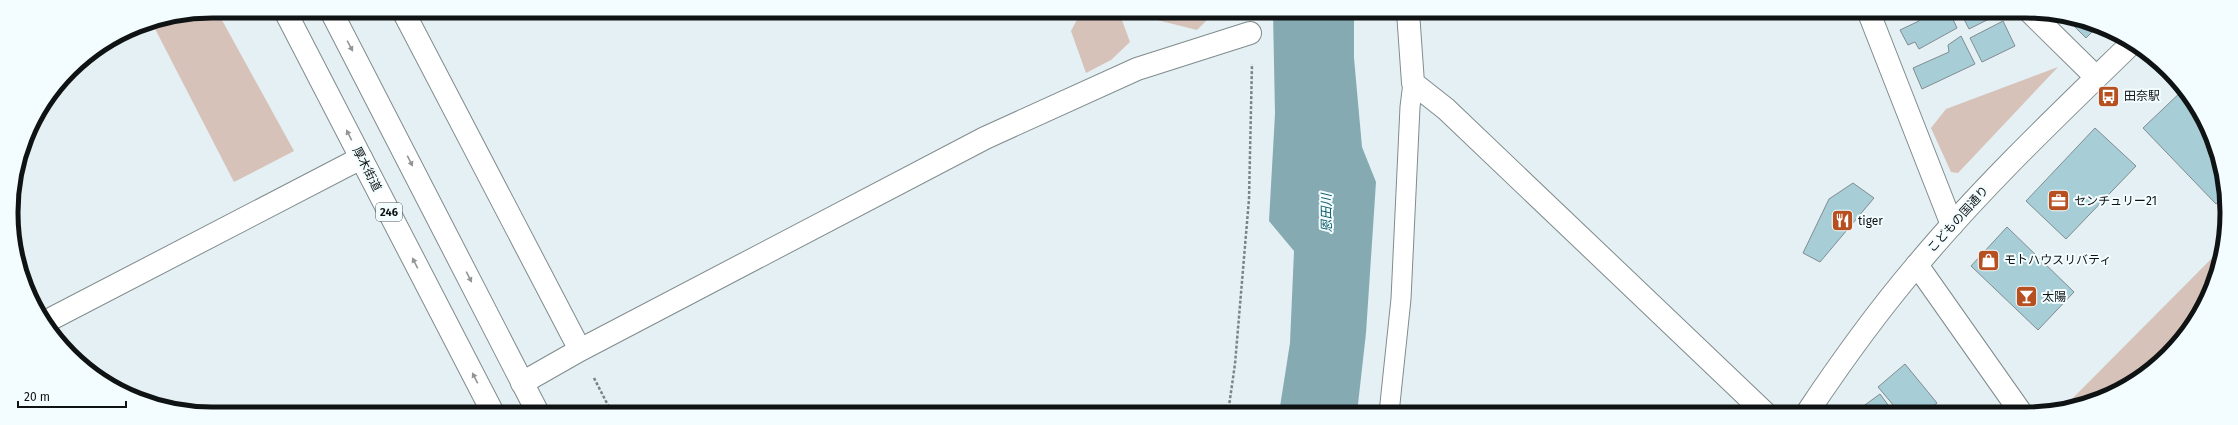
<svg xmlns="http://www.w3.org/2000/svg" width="2238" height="425" font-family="'Fira Sans','Noto Sans JP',sans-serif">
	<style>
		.green { fill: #d7c2b9 }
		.water { fill: #85aab2 }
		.building { fill: #a7cdd6; stroke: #818c8f }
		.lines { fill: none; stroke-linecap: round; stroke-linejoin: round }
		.service-casing { stroke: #808b8d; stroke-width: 21 }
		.minor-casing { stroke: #808b8d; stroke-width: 24 }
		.secondary-casing { stroke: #808b8d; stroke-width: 24 }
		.trunk-casing { stroke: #808b8d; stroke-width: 24 }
		.path { stroke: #7b8385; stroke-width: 2.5; stroke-dasharray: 3 2; stroke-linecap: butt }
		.service { stroke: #fff; stroke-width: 19 }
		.minor { stroke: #fff; stroke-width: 22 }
		.secondary { stroke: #fff; stroke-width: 22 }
		.trunk { stroke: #fff; stroke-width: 22 }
		.oneway { fill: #939595 }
		.labels { text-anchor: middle; stroke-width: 4; stroke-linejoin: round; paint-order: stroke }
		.shield { fill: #f3fdff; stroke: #53595a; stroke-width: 1 }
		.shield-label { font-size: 11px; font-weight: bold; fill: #0f1314 }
		.poi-label { font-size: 12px; fill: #0f1314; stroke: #f3fdff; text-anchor: start }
		.street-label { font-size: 12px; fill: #0f1314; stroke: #f3fdff }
		.water-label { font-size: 13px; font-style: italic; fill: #115e6b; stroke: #f3fdff }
		.rim { fill: none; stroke: #0f1314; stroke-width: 5 }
	</style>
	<rect width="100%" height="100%" fill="#e4f0f3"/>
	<path class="green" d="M212 11H217L294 151 234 182 152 23Z
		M1081 12H1119L1130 42 1111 60 1086 73 1071 31Z
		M1152 12H1215L1197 30 1157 20Z
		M2058 67 1958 173 1951 172 1931 128 1946 109Z
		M2222 248 2206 302 2168 355 2103 399 2063 408Z"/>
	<path class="water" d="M1273 12H1354V58L1362 147 1376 182 1366 333 1357 413H1279L1290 343 1294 251 1269 221 1275 114Z"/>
	<path class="building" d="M1921 13H1950L1957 28 1919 49 1915 42 1908 45 1900 30 1919 21 1917 15Z
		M1961 13H2001L1969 29Z
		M2066 18 2096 28 2086 38Z
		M2003 21 2015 46 1982 62 1970 38Z
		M1961 36 1975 64 1922 89 1913 68 1949 52 1948 45Z
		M2184 89 2220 160 2223 198 2216 204 2143 128Z
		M2095 128 2136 166 2066 239 2026 201Z
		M1853 183 1874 198 1820 262 1803 253 1829 199Z
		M2007 227 2074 292 2038 330 1971 266Z
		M1905 364 1937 403 1924 413H1900L1878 387Z
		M1880 394 1894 413H1860L1858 410Z
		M1971 409 1974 414H1965Z"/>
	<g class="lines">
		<defs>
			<path id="service" d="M1389 413 1401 299 1410 107 1413 83"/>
			<path id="minor" d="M403 11 580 350
				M1408 12 1413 83 1446 109 1765 413
				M1869 13 1952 225
				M2031 13 2096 77
				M1917 265 2022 414
				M47 321 361 158
				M522 383 580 350 985 138 1137 69 1250 33"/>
			<path id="secondary" d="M1807 413C1841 362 1877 312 1917 265 1983 186 2058 115 2132 43"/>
			<path id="trunk" d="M285 11 493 413
				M331 11 538 413"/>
		</defs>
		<use href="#service" class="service-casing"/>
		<use href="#minor" class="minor-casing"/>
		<use href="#secondary" class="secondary-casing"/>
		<use href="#trunk" class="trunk-casing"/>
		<path class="path" d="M594 378 612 413
			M1228 413 1235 364 1249 199 1252 64"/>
		<use href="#service" class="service"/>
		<use href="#minor" class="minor"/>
		<use href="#secondary" class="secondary"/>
		<use href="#trunk" class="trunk"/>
	</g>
	<defs><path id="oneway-solid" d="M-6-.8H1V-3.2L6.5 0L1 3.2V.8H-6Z"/></defs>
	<g class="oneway">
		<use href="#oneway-solid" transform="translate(350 46) rotate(62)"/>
		<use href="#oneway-solid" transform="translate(349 135) rotate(-117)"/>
		<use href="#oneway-solid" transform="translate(410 161) rotate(63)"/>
		<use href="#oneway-solid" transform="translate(415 263) rotate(-117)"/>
		<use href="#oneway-solid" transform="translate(469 277) rotate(63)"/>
		<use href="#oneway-solid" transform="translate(475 378) rotate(-117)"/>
	</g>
	<defs>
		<symbol id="bus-square" viewBox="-11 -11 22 22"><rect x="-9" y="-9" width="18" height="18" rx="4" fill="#b65021" stroke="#f3fdff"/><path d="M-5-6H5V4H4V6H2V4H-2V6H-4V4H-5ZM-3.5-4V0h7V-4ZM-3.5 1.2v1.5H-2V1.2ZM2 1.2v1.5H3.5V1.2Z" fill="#fff"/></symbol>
		<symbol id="office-square" viewBox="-11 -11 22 22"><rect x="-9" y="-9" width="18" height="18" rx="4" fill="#b65021" stroke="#f3fdff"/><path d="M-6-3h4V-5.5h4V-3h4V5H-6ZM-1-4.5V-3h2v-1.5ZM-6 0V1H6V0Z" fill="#fff"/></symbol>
		<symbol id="restaurant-square" viewBox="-11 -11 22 22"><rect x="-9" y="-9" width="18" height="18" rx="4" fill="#b65021" stroke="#f3fdff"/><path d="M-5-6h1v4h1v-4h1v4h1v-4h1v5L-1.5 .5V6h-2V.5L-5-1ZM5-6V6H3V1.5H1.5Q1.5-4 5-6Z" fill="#fff"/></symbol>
		<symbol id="shop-square" viewBox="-11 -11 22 22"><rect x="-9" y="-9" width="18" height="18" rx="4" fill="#b65021" stroke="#f3fdff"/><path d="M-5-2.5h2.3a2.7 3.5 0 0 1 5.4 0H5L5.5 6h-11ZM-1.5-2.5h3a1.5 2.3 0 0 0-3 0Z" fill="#fff"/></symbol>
		<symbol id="bar-square" viewBox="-11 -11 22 22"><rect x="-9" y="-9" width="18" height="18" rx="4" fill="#b65021" stroke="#f3fdff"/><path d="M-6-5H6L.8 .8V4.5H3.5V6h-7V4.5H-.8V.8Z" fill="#fff"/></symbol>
	</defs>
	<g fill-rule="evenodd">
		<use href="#bus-square" x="2096" y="84" width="25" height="25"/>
		<use href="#office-square" x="2046" y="188" width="25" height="25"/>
		<use href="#restaurant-square" x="1830" y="208" width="25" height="25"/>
		<use href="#shop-square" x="1976" y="248" width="25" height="25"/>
		<use href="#bar-square" x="2014" y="284" width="25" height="25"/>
	</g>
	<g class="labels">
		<rect class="shield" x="376" y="203" width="26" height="18" rx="3"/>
		<g class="shield-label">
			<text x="389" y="216">246</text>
		</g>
		<g class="poi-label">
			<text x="2124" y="100">田奈駅</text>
			<text x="2074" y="205">センチュリー21</text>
			<text x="1858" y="225">tiger</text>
			<text x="2004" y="264">モトハウスリバティ</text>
			<text x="2042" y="301">太陽</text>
		</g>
		<g class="street-label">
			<text transform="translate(367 169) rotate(63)" y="4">厚木街道</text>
			<text transform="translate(1958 219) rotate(-48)" y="4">こどもの国通り</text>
		</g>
		<g class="water-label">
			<text transform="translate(1326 213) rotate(-91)" y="5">恩田川</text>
		</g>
	</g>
	<path d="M0 0H2238V425H0ZM212 18H2026A194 194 0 0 1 2220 212V213A194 194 0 0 1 2026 407H212A194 194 0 0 1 18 213V212A194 194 0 0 1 212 18Z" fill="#f3fdff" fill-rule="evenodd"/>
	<path class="rim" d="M212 18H2026A194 194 0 0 1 2220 212V213A194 194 0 0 1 2026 407H212A194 194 0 0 1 18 213V212A194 194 0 0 1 212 18Z"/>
	<path d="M18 401v6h108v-6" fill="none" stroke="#0f1314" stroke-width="2"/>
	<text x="24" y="401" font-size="12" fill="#0f1314" stroke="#f3fdff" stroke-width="3" paint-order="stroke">20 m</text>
</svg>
